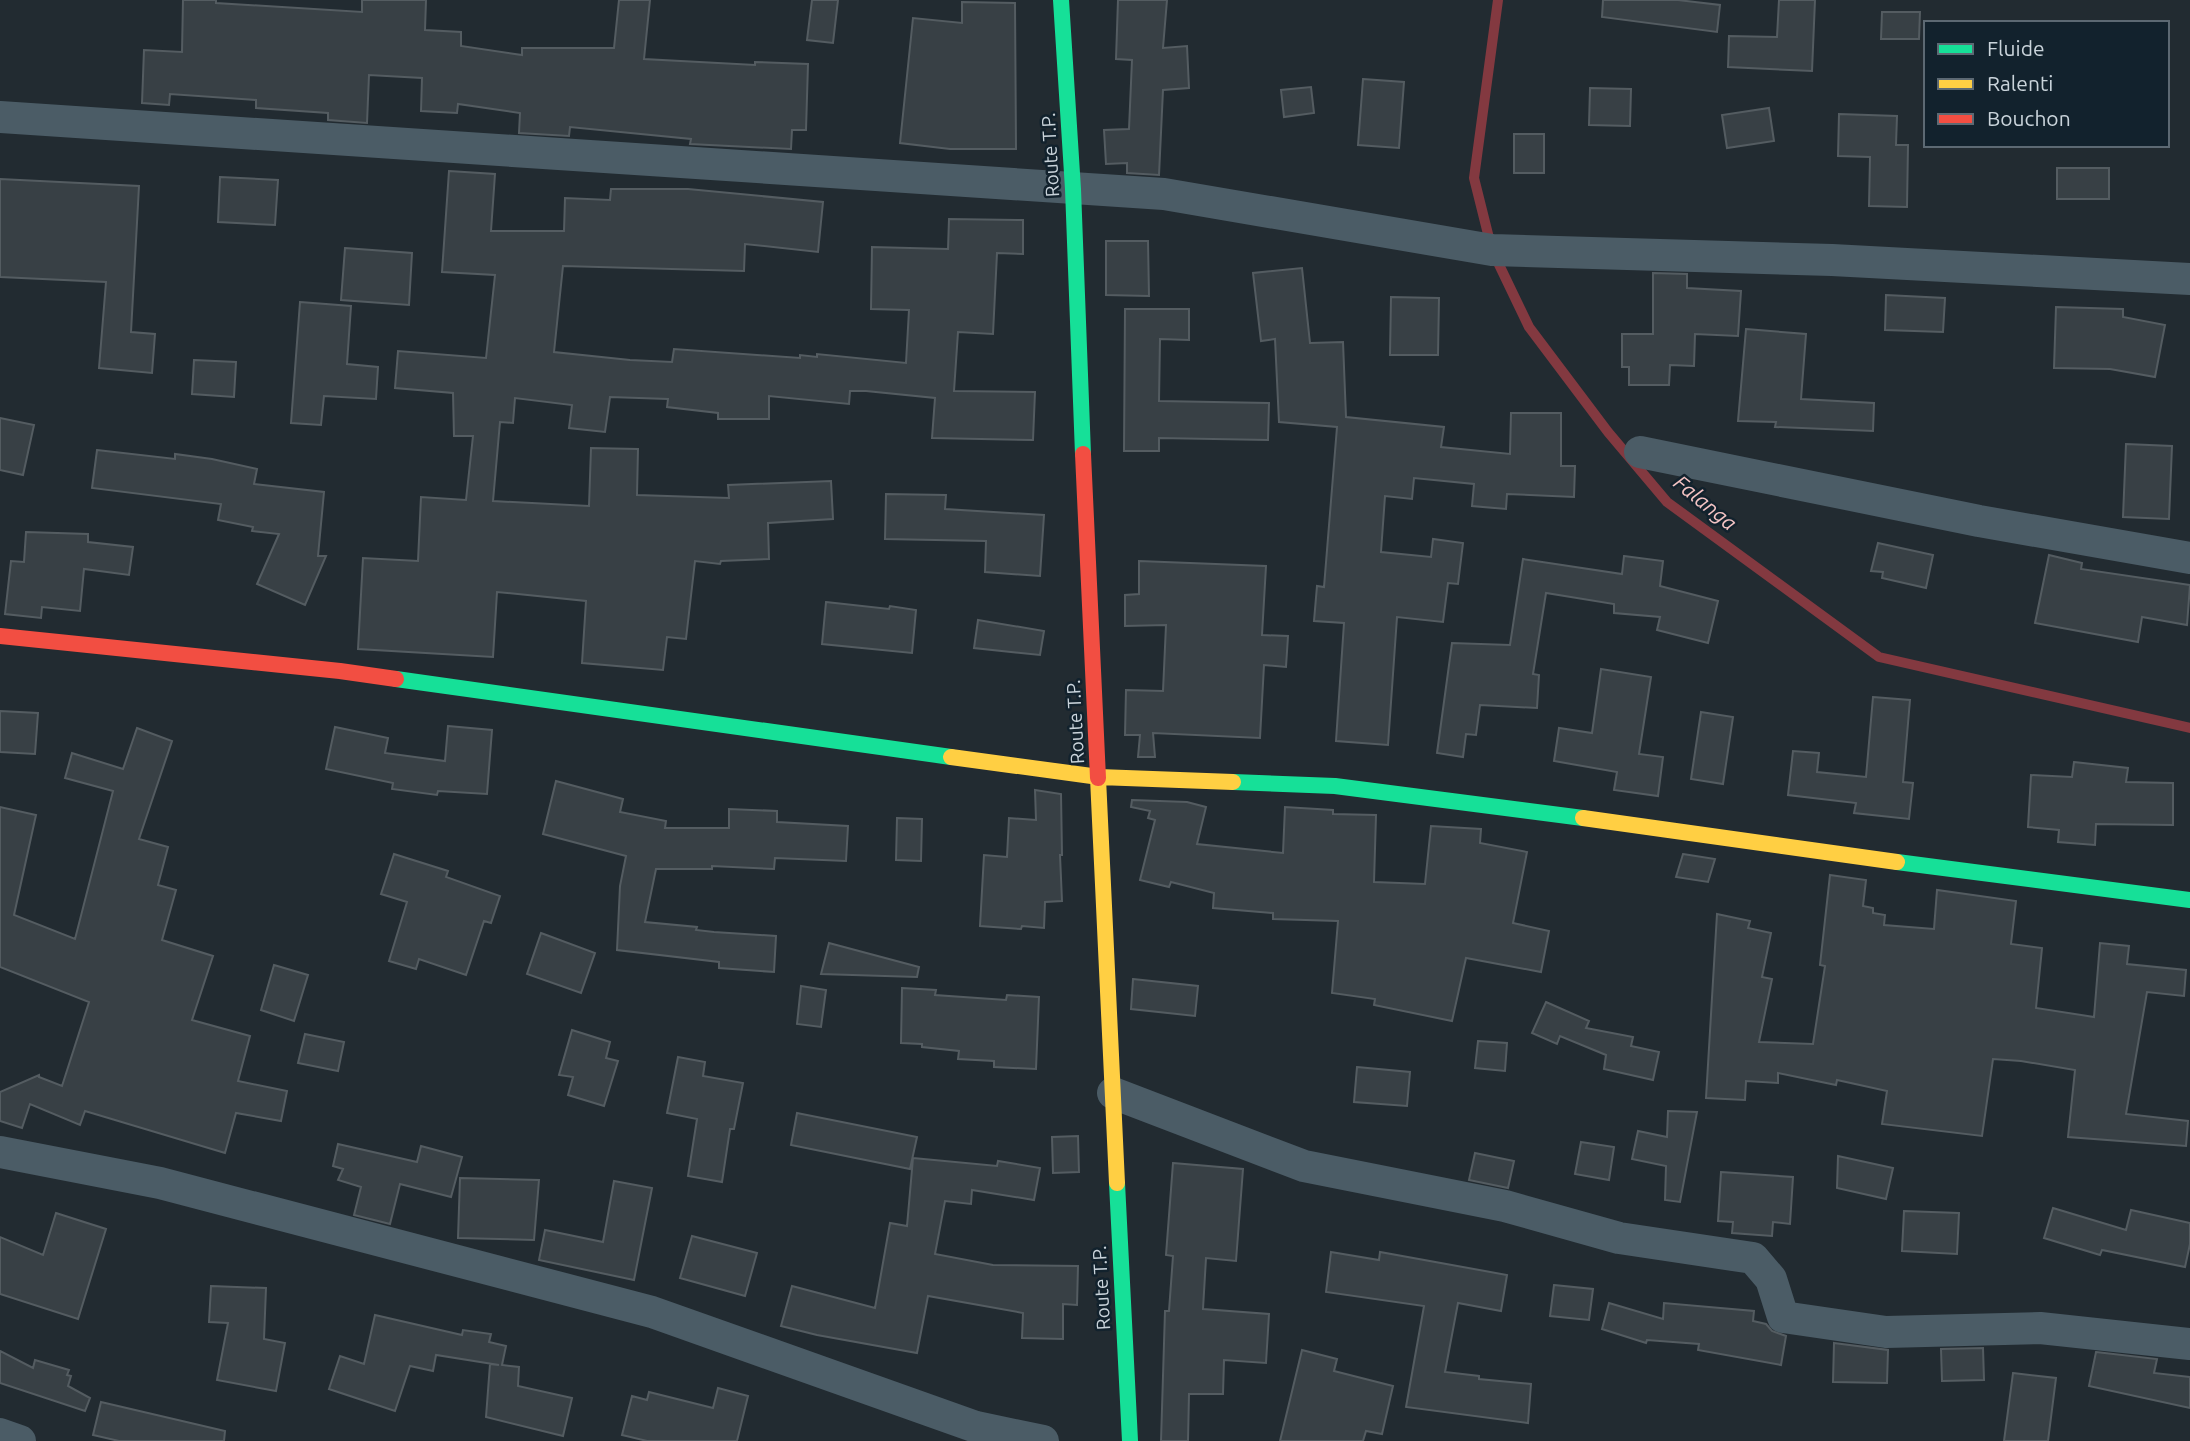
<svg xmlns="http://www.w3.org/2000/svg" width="2190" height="1441" font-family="Ubuntu,sans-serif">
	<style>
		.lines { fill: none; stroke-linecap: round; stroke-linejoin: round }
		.stream { stroke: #833940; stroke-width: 10 }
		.building { fill: #384045; stroke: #545c61; stroke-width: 2 }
		.street { stroke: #4b5c66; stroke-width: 32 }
		.fast { stroke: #16e098; stroke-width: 16 }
		.slow { stroke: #ffcf43; stroke-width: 16 }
		.jam { stroke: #f24e42; stroke-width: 16 }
		.labels { text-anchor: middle; stroke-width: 5; stroke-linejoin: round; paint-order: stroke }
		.street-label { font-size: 19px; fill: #cad4db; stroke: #12222d }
		.water-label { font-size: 21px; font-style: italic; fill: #f5c4c4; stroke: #12222d }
	</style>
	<rect width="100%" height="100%" fill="#222b31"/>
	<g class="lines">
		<path class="stream" d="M1498 0 1474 178 1492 250 1529 327 1608 432 1667 502 1879 657 2190 728"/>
	</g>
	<path class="building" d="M183 0H216V3L362 12V0H426L425 30 461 32V46L522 55V48H614L619 0H650L644 59 755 65V62L808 64 806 130H792L791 149 690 144 691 139 570 127 569 136 519 133 520 113 458 104 457 113 421 111 422 78 369 75 367 123 328 120V113L256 108V100L170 94 169 105 142 103 144 50 182 52Z
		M812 0H838L833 43 807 40Z
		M1118 0H1167L1163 48 1187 46 1189 88 1163 90 1159 175 1127 173V163L1106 164 1104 130 1129 129 1132 60 1116 59Z
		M1603 0H1678L1720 5 1717 32 1602 17Z
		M1779 0H1815L1812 71 1728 67 1729 36 1777 37Z
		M962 2 1015 3 1016 149H950L900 143 913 18 962 23Z
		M1882 12H1920L1919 39H1881Z
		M1363 79 1404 82 1399 148 1358 145Z
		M1311 87 1314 113 1284 117 1281 90Z
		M1590 88 1631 89 1630 126 1589 125Z
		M1769 108 1774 141 1727 148 1722 115Z
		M1839 114 1897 116 1896 145H1908L1907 207 1869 206 1870 157 1838 156Z
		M1514 134H1544V173H1514Z
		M2057 168H2109V199H2057Z
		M449 171 495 174 491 231H564L565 198 610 200 611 189H688L823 202 818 252 745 244 744 271 563 266 554 352 630 360 672 362 674 349 800 358V355L817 357V354L906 363 909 310 871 309 872 247 948 249 949 219 1023 220V254L997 253 993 334 958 332 954 391 1035 392 1033 440 932 438 935 398 866 391H850L849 404 769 396V419H718V413L667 407 668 399 610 397 605 432 569 428 572 405 515 398 513 423 500 422 493 501 589 506 591 448 638 449 637 495 729 498 728 485 831 481 833 519 768 523 769 559 721 561 720 564 695 561 686 639 667 637 663 670 582 663 586 601 497 592 493 657 358 649 363 558 418 561 421 497 466 500 473 436H454L453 393 395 388 398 351 486 358 495 275 442 272Z
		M220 177 278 180 275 225 218 222Z
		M0 179 139 186 131 332 155 334 152 373 99 368 106 282 0 277Z
		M1106 241H1148L1149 296 1106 295Z
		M345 248 412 253 409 305 341 300Z
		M1302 268 1310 343 1343 342 1346 417 1444 427 1441 447 1510 454 1511 413H1561V466H1575L1574 497 1507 494 1506 509 1472 506 1474 484 1414 478 1412 499 1385 496 1381 552 1431 557 1433 539 1463 543 1458 584 1448 583 1443 622 1397 617 1388 745 1336 741 1344 623 1314 621 1317 586 1324 587 1337 427 1279 422 1275 339 1261 341 1253 273Z
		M1653 273 1687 274V288L1741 291 1738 336 1695 334 1694 366 1670 365 1669 385H1629V367H1622V334H1653Z
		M1886 295 1945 298 1943 332 1885 330Z
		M1391 297 1439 298 1438 355H1390Z
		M300 302 351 306 347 364 378 367 376 399 324 396 321 425 291 423Z
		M2056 307 2123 309V317L2165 325 2155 377 2110 369 2054 368Z
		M1125 309H1189V340L1160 339 1159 401 1269 403 1268 440 1159 438V451H1124Z
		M1746 329 1806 334 1801 399 1874 403 1873 431 1775 427 1776 422 1738 421Z
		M194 360 236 362 234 397 192 394Z
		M0 418 34 425 23 475 0 470Z
		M2126 444 2172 446 2169 519 2123 517Z
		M97 450 175 459V454L212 459 257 469 254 484 324 492 318 556H326L305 605 257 584 279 534 252 531 253 527 218 520 221 504 92 488Z
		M886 494 946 495 945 509 1044 515 1040 576 985 572 986 541 885 539Z
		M26 532 88 534V542L133 547 129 575 84 569 80 611 42 607 41 618 5 614 11 561 24 562Z
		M1878 543 1933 555 1926 588 1882 578 1883 572 1871 571Z
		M2049 555 2082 563 2081 569 2190 585 2187 625 2142 617 2138 642 2035 623Z
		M1624 556 1663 561 1660 586 1718 601 1708 643 1657 630 1660 617 1614 613V604L1546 593 1533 674 1539 675 1537 708 1480 705 1476 735 1466 734 1463 757 1437 753 1452 643 1510 645 1523 559 1622 574Z
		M1139 561 1266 566 1262 635 1288 636 1286 667 1264 665 1260 738 1153 733 1155 757H1138L1140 735H1125L1126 690 1163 691 1166 625 1125 626V595L1139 594Z
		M826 602 889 609 890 606 916 610 912 653 822 644Z
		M978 620 1044 631 1040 655 974 648Z
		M1601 669 1651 677 1639 754 1663 757 1658 796 1614 790 1617 772 1554 761 1559 728 1592 733Z
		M1873 697 1910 700 1903 782 1913 783 1909 819 1854 813 1856 803 1788 795 1793 751 1819 753 1817 772 1866 777Z
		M0 711 38 713 35 754 0 752Z
		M1701 712 1733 717 1723 784 1691 779Z
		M448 726 492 730 487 794 438 791 437 795 392 789 393 783 326 769 335 727 388 738 385 753 445 761Z
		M137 728 172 741 139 839 168 847 158 885 176 890 162 940 213 956 192 1020 250 1036 238 1081 287 1091 281 1121 236 1113 225 1153 85 1111 80 1125 30 1104 22 1128 0 1121V1092L39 1075V1077L62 1086 89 1002 0 967V807L36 815 14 915 75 939 113 791 65 778 72 753 123 769Z
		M2074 762 2128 768 2126 782 2173 783V825L2096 824 2095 845 2058 842 2059 830 2028 827 2031 775 2072 777Z
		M556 781 623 799 620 812 666 821 665 828H729V809L777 811V822L848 826 846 861 775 858 774 869 712 866V869H656L645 922 697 927 696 930 714 932 776 936 774 972 719 968V962L617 950 620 886 626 856 543 834Z
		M1035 790 1061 794 1062 855H1060L1062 901 1045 902 1044 928 1022 926 1021 929 980 926 984 855 1007 857 1009 818 1036 820Z
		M1132 800 1187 802 1206 807 1197 844 1283 853 1285 807 1333 810V814L1376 815 1374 882 1425 884 1431 826 1481 829 1480 843 1527 852 1513 923 1549 931 1541 972 1466 958 1452 1021 1374 1005 1375 999 1332 993 1338 921 1273 919V913L1213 908 1214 893 1171 882 1169 887 1140 880 1155 820 1148 818 1150 811 1131 807Z
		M897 818 922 819 921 861 896 860Z
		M394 854 448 871 446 877 500 896 491 923 484 921 466 975 419 959 416 969 389 961 407 902 381 894Z
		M1683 854 1715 859 1708 882 1676 877Z
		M1830 875 1866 880 1863 906 1873 908V913L1885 915 1884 925 1934 929 1937 890 2016 901 2011 944 2042 948 2036 1008 2094 1017 2100 943 2129 946 2127 964 2186 970 2184 996 2147 992 2126 1114 2188 1121 2186 1146 2068 1137 2075 1070 2021 1061 1993 1059 1982 1136 1882 1124 1887 1091 1837 1080 1836 1085 1778 1073V1083L1746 1081 1745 1100 1706 1098 1717 914 1750 921 1748 928 1771 933 1762 977 1772 979 1759 1042 1813 1044 1825 966 1820 965Z
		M541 933 595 953 581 993 527 974Z
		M829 943 919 967 917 977 821 974Z
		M274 965 308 975 294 1021 261 1010Z
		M1133 979 1198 986 1195 1016 1131 1009Z
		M801 986 826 990 821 1027 797 1024Z
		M902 988 936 990 935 995 1006 1000 1007 995 1039 997 1036 1069 994 1067V1061L958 1059 959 1051 922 1047V1044L901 1043Z
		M1546 1002 1589 1021 1586 1028 1633 1037 1631 1046 1659 1052 1653 1080 1604 1069 1606 1055 1560 1036 1557 1044 1532 1033Z
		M572 1030 610 1042 606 1058 618 1061 604 1106 568 1095 573 1077 559 1075Z
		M305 1034 344 1042 338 1071 298 1063Z
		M1478 1041 1507 1043 1505 1071 1475 1068Z
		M678 1057 705 1062 703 1076 743 1083 734 1129H730L722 1182 688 1176 697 1119 667 1113Z
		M1357 1067 1410 1072 1407 1106 1354 1102Z
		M1668 1111 1697 1112 1680 1202 1665 1200 1666 1166 1632 1159 1638 1131 1667 1137Z
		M797 1113 917 1137 910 1169 791 1145Z
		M1078 1136 1079 1172 1053 1173 1052 1137Z
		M1581 1142 1614 1147 1609 1180 1575 1174Z
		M338 1144 417 1162 421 1146 462 1157 451 1197 400 1184 390 1224 354 1215 361 1187 338 1180 343 1169 333 1166Z
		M1475 1153 1514 1161 1508 1188 1469 1180Z
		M1838 1156 1893 1168 1886 1199 1837 1188Z
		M913 1158 997 1166 998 1161 1040 1168 1034 1200 972 1190 971 1204 945 1201 935 1254 993 1265 1078 1266 1077 1305 1063 1304V1339L1022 1338 1023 1313 928 1296 917 1353 817 1335 781 1326 792 1286 875 1308 890 1223 907 1226Z
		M1173 1163 1243 1169 1236 1261 1206 1258 1203 1309 1269 1314 1266 1363 1224 1360 1223 1394H1189L1188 1441H1161L1165 1311H1169L1173 1256 1166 1255Z
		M1721 1172 1793 1177 1790 1224 1773 1222 1772 1236 1732 1233 1733 1222 1718 1221Z
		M460 1178 539 1180 534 1240 458 1238Z
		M614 1181 652 1188 634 1280 539 1260 545 1230 603 1242Z
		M2053 1208 2126 1230 2131 1210 2190 1223V1244L2185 1267 2102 1250 2100 1255 2044 1238Z
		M1904 1211 1959 1213 1957 1254 1902 1251Z
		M56 1213 106 1229 78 1319 0 1294V1237L43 1255Z
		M692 1236 757 1253 745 1296 680 1278Z
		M1331 1252 1379 1260 1380 1252 1507 1275 1501 1311 1458 1303 1445 1372 1479 1376V1379L1531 1384 1528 1423 1406 1407 1424 1306 1326 1292Z
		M1554 1285 1593 1289 1589 1320 1550 1316Z
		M211 1286 266 1288 264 1339 285 1343 276 1391 217 1380 228 1323 209 1322Z
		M1609 1303 1663 1319 1664 1303 1754 1311 1753 1321 1766 1324 1772 1331 1786 1336 1781 1365 1698 1350 1699 1344 1647 1340 1646 1343 1602 1329Z
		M375 1315 462 1335 463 1330 491 1334 489 1342 506 1346 502 1365 519 1367 518 1386 572 1398 563 1436 486 1417 490 1364 499 1365 436 1355 433 1371 410 1366 395 1411 329 1389 340 1356 364 1364Z
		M1834 1343 1888 1350 1887 1383 1833 1382Z
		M1983 1348 1984 1380 1942 1381 1941 1349Z
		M1302 1350 1337 1359 1334 1371 1393 1386 1382 1434 1366 1431 1363 1441H1280Z
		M0 1351 33 1368 35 1360 69 1370 67 1375 71 1376 68 1386 90 1398 85 1411 0 1383Z
		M2096 1352 2157 1359 2154 1373 2190 1377V1408L2089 1386Z
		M2013 1373 2056 1378 2048 1441H2004Z
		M718 1388 748 1396 737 1441H647L622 1435 632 1396 647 1400 649 1392 713 1408Z
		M101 1402 225 1431 224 1441H119L93 1435Z"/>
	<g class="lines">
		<path class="street" d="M0 117 1164 194 1492 250 1832 260 2190 279
			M1640 452 1979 521 2190 558
			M1113 1093 1304 1166 1505 1206 1619 1238 1753 1258 1771 1279 1783 1317 1886 1332 2040 1328 2190 1344
			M0 1152 160 1183 652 1312 976 1427 1043 1441
			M0 1434 20 1441"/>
		<path class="fast" d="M1061 0 1073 189 1083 454
			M396 679 951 757
			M1233 782 1335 786 1583 818
			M1897 862 2190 900
			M1117 1183 1130 1441"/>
		<path class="slow" d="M951 757 1099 777 1233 782
			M1098 778 1117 1183
			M1583 818 1897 862"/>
		<path class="jam" d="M1083 454 1098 778
			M0 636 340 671 396 679"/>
	</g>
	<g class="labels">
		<g class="street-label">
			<text transform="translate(1050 155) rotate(-93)" y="7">Route T.P.</text>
			<text transform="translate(1075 722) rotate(-93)" y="7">Route T.P.</text>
			<text transform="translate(1101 1288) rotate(-93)" y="7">Route T.P.</text>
		</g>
		<g class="water-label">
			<text transform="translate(1705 503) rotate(39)" y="7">Falanga</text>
		</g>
	</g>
	<rect x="1924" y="21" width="245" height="126" fill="#12222d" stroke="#5c6973" stroke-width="2"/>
	<rect x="1938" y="44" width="35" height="10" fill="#16e098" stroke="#5c6973" stroke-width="2"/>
	<text x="1987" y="56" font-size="21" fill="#cad4db">Fluide</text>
	<rect x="1938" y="79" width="35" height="10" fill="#ffcf43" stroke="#5c6973" stroke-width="2"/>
	<text x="1987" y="91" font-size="21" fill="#cad4db">Ralenti</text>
	<rect x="1938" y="114" width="35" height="10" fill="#f24e42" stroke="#5c6973" stroke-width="2"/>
	<text x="1987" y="126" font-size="21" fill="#cad4db">Bouchon</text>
</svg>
